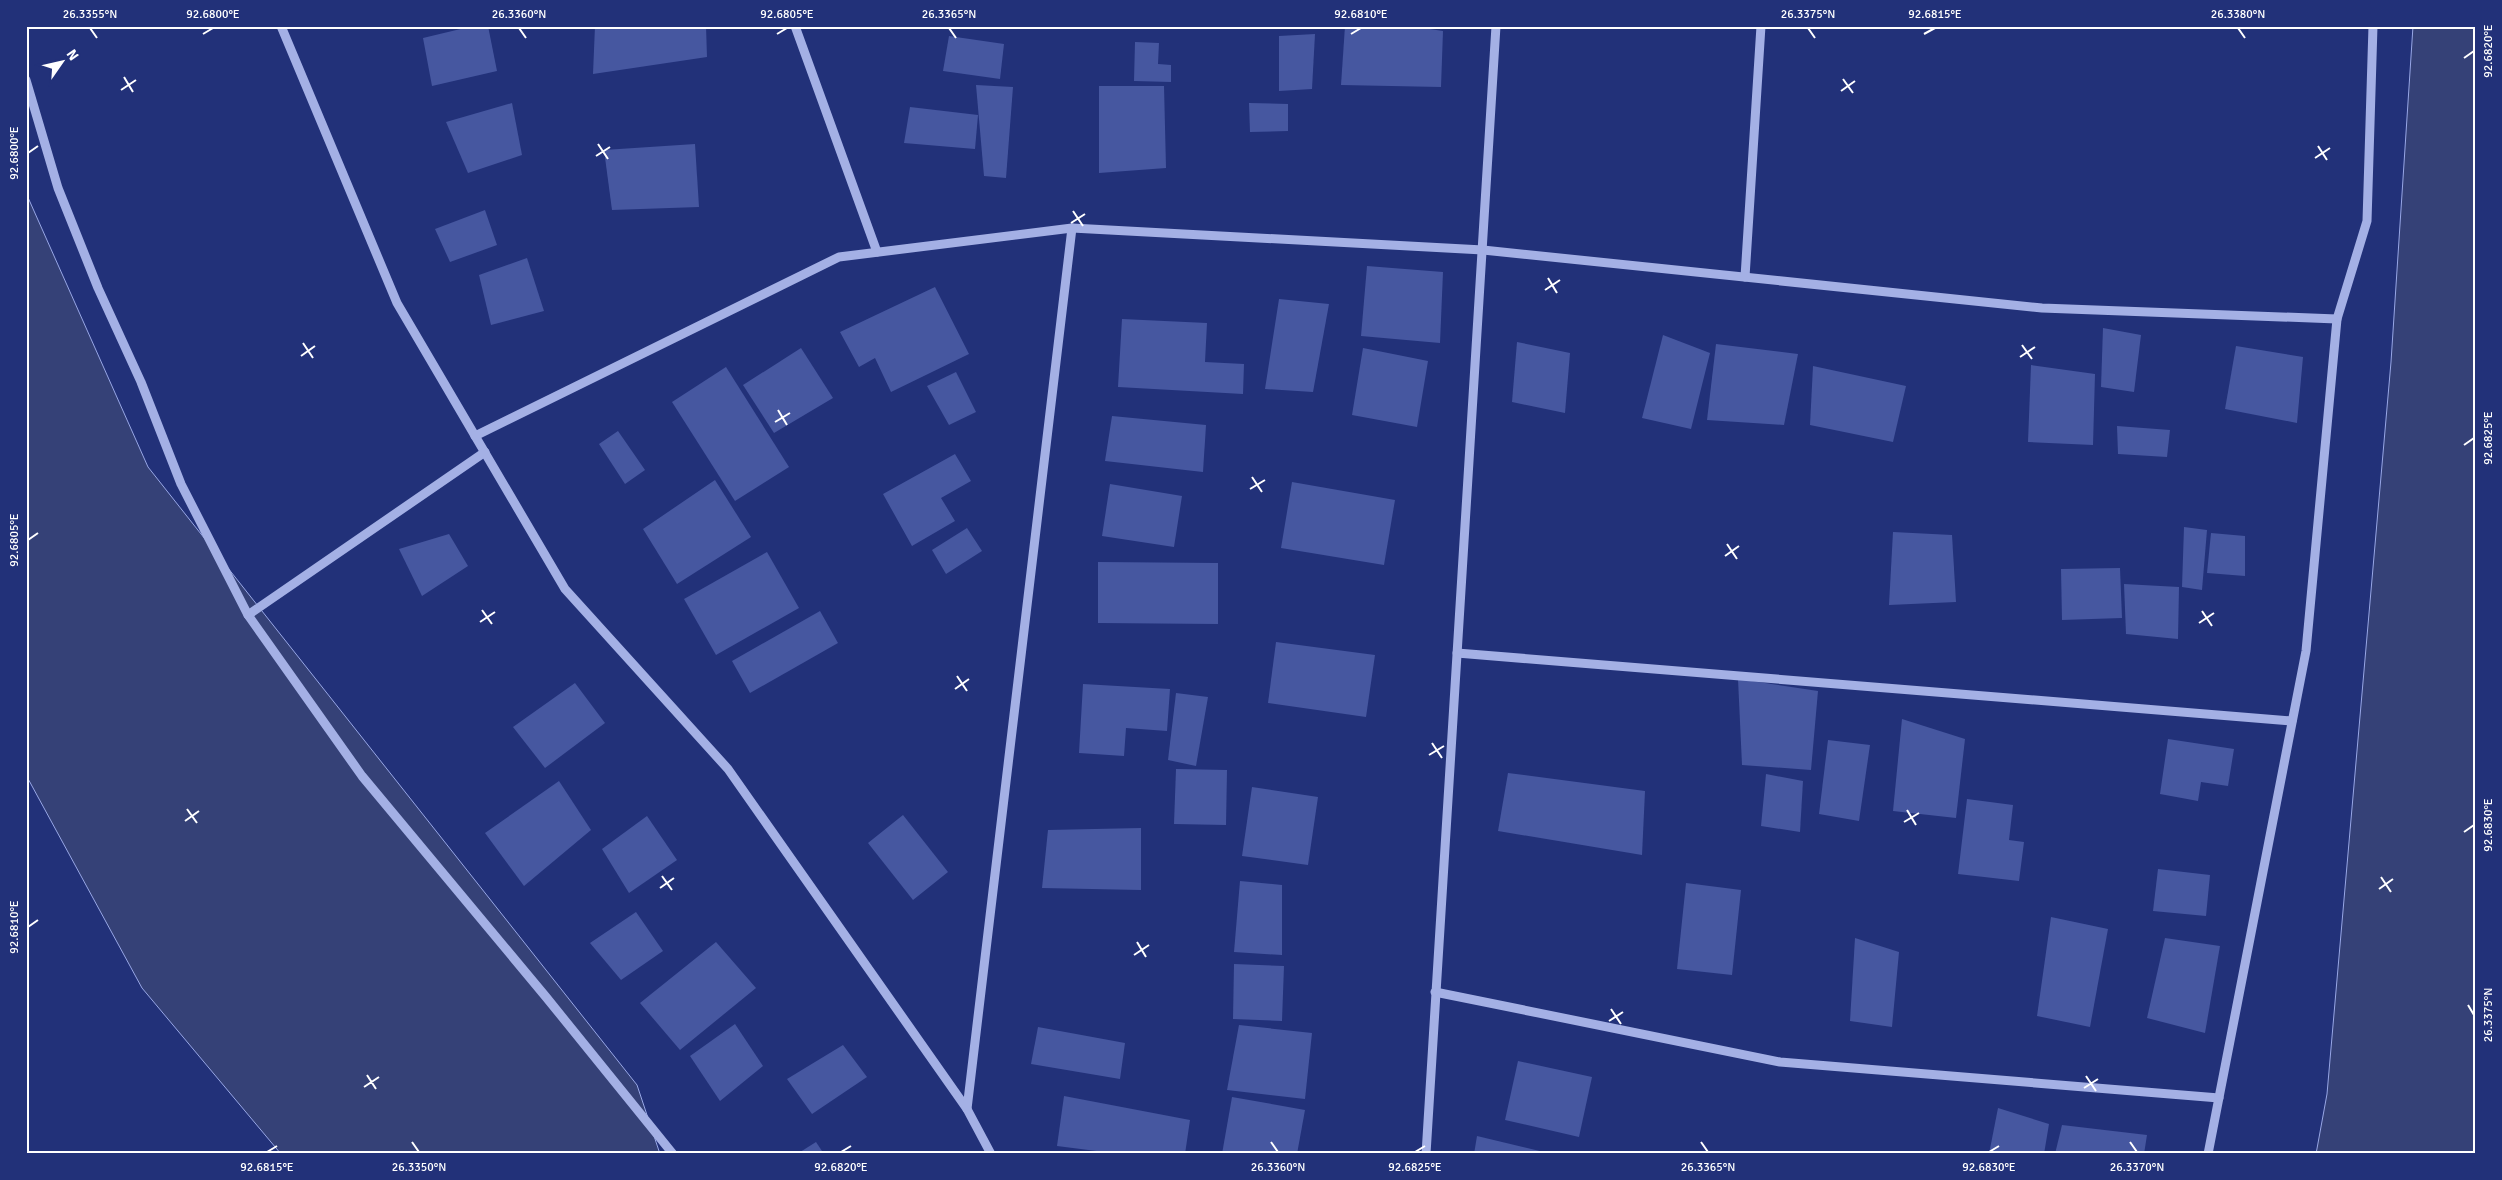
<svg xmlns="http://www.w3.org/2000/svg" width="2502" height="1180" font-family="Signika,sans-serif">
  <style>
    .water { fill: #354177; stroke: #98a7e6 }
    .building { fill: #4657a0 }
    .lines { fill: none; stroke-linecap: round; stroke-linejoin: round }
    .minor { stroke: #a4b0e5; stroke-width: 9 }
    .ticks { fill: none; stroke: #fff; stroke-width: 2 }
    .neatline { fill: none; stroke: #fff; stroke-width: 2 }
    .ticks-label { font-size: 12px; text-anchor: middle; fill: #fff }
  </style>
  <rect width="100%" height="100%" fill="#223179"/>
  <g class="water">
    <polygon points="2413,26 2476,26 2476,1154 2316,1154 2327,1094 2391,362"/>
    <polygon points="26,193 148,467 637,1085 660,1154 281,1154 142,988 26,775"/>
  </g>
  <g class="building">
    <polygon points="473,26 488,26 497,71 432,86 423,38"/>
    <polygon points="595,26 706,26 707,57 593,74"/>
    <polygon points="1345,26 1410,26 1443,31 1441,87 1341,85"/>
    <polygon points="1315,34 1312,89 1279,91 1279,36"/>
    <polygon points="949,36 1004,44 1000,79 943,71"/>
    <polygon points="1135,42 1159,43 1158,64 1171,65 1171,82 1134,81"/>
    <polygon points="976,85 1013,87 1006,178 984,176"/>
    <polygon points="1099,86 1164,86 1166,168 1099,173"/>
    <polygon points="512,103 522,155 468,173 446,122"/>
    <polygon points="1249,103 1288,104 1288,131 1250,132"/>
    <polygon points="910,107 978,115 975,149 904,143"/>
    <polygon points="695,144 699,207 612,210 604,150"/>
    <polygon points="485,210 497,245 450,262 435,229"/>
    <polygon points="527,258 544,311 491,325 479,275"/>
    <polygon points="1367,266 1443,272 1440,343 1361,336"/>
    <polygon points="935,287 969,354 891,392 875,358 859,367 840,332"/>
    <polygon points="1279,299 1329,304 1313,392 1265,389"/>
    <polygon points="1122,319 1207,323 1205,362 1244,364 1243,394 1118,387"/>
    <polygon points="2103,328 2141,335 2134,392 2101,387"/>
    <polygon points="1663,335 1710,353 1691,429 1642,418"/>
    <polygon points="1517,342 1570,353 1565,413 1512,402"/>
    <polygon points="1716,344 1798,354 1784,425 1707,420"/>
    <polygon points="2236,346 2303,357 2297,423 2225,409"/>
    <polygon points="801,348 833,398 774,433 743,385"/>
    <polygon points="1363,348 1428,361 1417,427 1352,415"/>
    <polygon points="2031,365 2095,374 2093,445 2028,442"/>
    <polygon points="1813,366 1906,386 1893,442 1810,425"/>
    <polygon points="726,367 789,467 735,501 672,402"/>
    <polygon points="956,372 976,412 949,425 927,386"/>
    <polygon points="1112,416 1206,425 1203,472 1105,461"/>
    <polygon points="2117,426 2170,430 2167,457 2118,454"/>
    <polygon points="618,431 645,470 625,484 599,444"/>
    <polygon points="955,454 971,481 941,498 955,521 912,546 883,494"/>
    <polygon points="715,480 751,537 677,584 643,529"/>
    <polygon points="1292,482 1395,500 1384,565 1281,548"/>
    <polygon points="1110,484 1182,496 1174,547 1102,536"/>
    <polygon points="2184,527 2207,530 2202,590 2182,587"/>
    <polygon points="967,528 982,551 946,574 932,550"/>
    <polygon points="1893,532 1952,535 1956,602 1889,605"/>
    <polygon points="2211,533 2245,536 2245,576 2207,573"/>
    <polygon points="449,534 468,566 422,596 399,549"/>
    <polygon points="767,552 799,608 716,655 684,599"/>
    <polygon points="1098,562 1218,563 1218,624 1098,623"/>
    <polygon points="2120,568 2122,618 2062,620 2061,569"/>
    <polygon points="2124,584 2179,587 2178,639 2126,634"/>
    <polygon points="820,611 838,643 750,693 732,661"/>
    <polygon points="1276,642 1375,655 1366,717 1268,703"/>
    <polygon points="1738,679 1818,691 1811,770 1742,765"/>
    <polygon points="575,683 605,723 545,768 513,727"/>
    <polygon points="1083,684 1170,689 1167,731 1126,728 1124,756 1079,753"/>
    <polygon points="1176,693 1208,697 1196,766 1168,760"/>
    <polygon points="1902,719 1965,739 1956,818 1893,811"/>
    <polygon points="2168,739 2234,749 2228,786 2201,782 2198,801 2160,794"/>
    <polygon points="1828,740 1870,745 1859,821 1819,814"/>
    <polygon points="1176,769 1227,770 1226,825 1174,824"/>
    <polygon points="1508,773 1645,791 1642,855 1498,831"/>
    <polygon points="1766,774 1803,781 1800,832 1761,826"/>
    <polygon points="559,781 591,830 524,886 485,833"/>
    <polygon points="1252,787 1318,797 1308,865 1242,856"/>
    <polygon points="1967,799 2013,805 2009,840 2024,842 2019,881 1958,874"/>
    <polygon points="903,815 948,872 913,900 868,843"/>
    <polygon points="647,816 677,860 629,893 602,849"/>
    <polygon points="1141,828 1141,890 1042,888 1048,830"/>
    <polygon points="2158,869 2210,875 2206,916 2153,911"/>
    <polygon points="1240,881 1282,885 1282,955 1234,952"/>
    <polygon points="1686,883 1741,890 1732,975 1677,969"/>
    <polygon points="636,912 663,951 621,980 590,943"/>
    <polygon points="2051,917 2108,929 2090,1027 2037,1016"/>
    <polygon points="1855,938 1899,952 1892,1027 1850,1021"/>
    <polygon points="2165,938 2220,946 2205,1033 2147,1018"/>
    <polygon points="716,942 756,988 680,1050 640,1003"/>
    <polygon points="1234,964 1284,966 1282,1021 1233,1019"/>
    <polygon points="735,1024 763,1066 720,1101 690,1056"/>
    <polygon points="1239,1025 1312,1033 1305,1099 1227,1090"/>
    <polygon points="1038,1027 1125,1043 1120,1079 1031,1064"/>
    <polygon points="843,1045 867,1077 812,1114 787,1079"/>
    <polygon points="1518,1061 1592,1077 1579,1137 1505,1120"/>
    <polygon points="1064,1096 1190,1120 1185,1154 1120,1154 1057,1146"/>
    <polygon points="1232,1097 1305,1110 1297,1154 1222,1154"/>
    <polygon points="1998,1108 2049,1124 2044,1154 1989,1154"/>
    <polygon points="2062,1125 2147,1135 2144,1154 2055,1154"/>
    <polygon points="1477,1136 1548,1153 1548,1154 1474,1154"/>
    <polygon points="816,1142 824,1154 797,1154"/>
  </g>
  <g class="lines">
    <g class="minor">
      <polyline points="281,26 397,303 565,589 728,769 967,1109 991,1154"/>
      <polyline points="795,26 877,252"/>
      <polyline points="26,80 58,188 98,288 141,382 181,484 248,615 362,776 546,997 673,1154"/>
      <polyline points="1745,277 1761,26"/>
      <polyline points="475,436 839,257 1072,228 1483,250 2042,308 2337,319"/>
      <polyline points="248,615 485,452"/>
      <polyline points="1457,653 2292,721"/>
      <polyline points="1435,992 1780,1062 2219,1098"/>
      <polyline points="967,1109 1072,228"/>
      <polyline points="1426,1154 1496,26"/>
      <polyline points="2208,1154 2306,651 2337,319 2367,221 2373,26"/>
    </g>
  </g>
  <path class="ticks" d="M90 28 97 38M519 28 526 38M949 28 956 38M1808 28 1815 38M2238 28 2245 38M203 34 213 28M777 34 787 28M1351 34 1361 28M1924 34 1935 28M2464 58 2474 51M124 77 133 92M1843 79 1853 93M121 90 136 80M1841 91 1855 81M598 144 608 159M2318 146 2327 160M28 153 38 146M596 156 610 147M2315 158 2330 148M1073 211 1083 226M1071 223 1085 214M1548 278 1557 293M1545 290 1560 280M303 343 313 358M2022 345 2032 359M301 356 315 346M2020 357 2035 347M778 410 787 425M775 422 790 413M2464 445 2474 438M1252 477 1262 492M1250 489 1265 480M28 540 38 533M1727 544 1737 559M1725 556 1739 546M482 610 492 624M2202 611 2212 626M480 622 495 612M2199 623 2214 613M957 676 967 691M955 689 969 679M1432 743 1442 758M1429 755 1444 746M187 809 197 823M1907 810 1916 825M185 821 199 811M1904 822 1919 813M2464 832 2474 825M662 876 672 890M2381 877 2391 892M660 888 674 878M2379 889 2393 879M28 927 38 920M1137 942 1146 957M1134 955 1149 945M2468 1005 2474 1015M1611 1009 1621 1024M1609 1021 1623 1012M367 1075 376 1089M2086 1076 2096 1091M364 1087 379 1077M2084 1088 2098 1079M412 1142 419 1152M1271 1142 1278 1152M1701 1142 1708 1152M2130 1142 2137 1152M267 1152 277 1146M841 1152 851 1146M1415 1152 1425 1146M1989 1152 1999 1146"/>
  <rect width="2502" height="1180" fill="none" stroke="#223179" stroke-width="55"/>
  <g transform="translate(62 62) rotate(56)" stroke="#223179" stroke-width="4" paint-order="stroke">
  <path d="M0-4L9 19L0 12L-9 19Z" fill="#ffffff"/>
  <text y="-8" font-size="14" font-weight="bold" text-anchor="middle" fill="#ffffff">N</text>
  </g>
  <rect x="28" y="28" width="2446" height="1124" class="neatline"/>
  <g class="ticks-label">
    <text x="90" y="18">26.3355°N</text>
    <text x="213" y="18">92.6800°E</text>
    <text x="519" y="18">26.3360°N</text>
    <text x="787" y="18">92.6805°E</text>
    <text x="949" y="18">26.3365°N</text>
    <text x="1361" y="18">92.6810°E</text>
    <text x="1808" y="18">26.3375°N</text>
    <text x="1935" y="18">92.6815°E</text>
    <text x="2238" y="18">26.3380°N</text>
    <text transform="translate(2488 51) rotate(-90)" y="4">92.6820°E</text>
    <text transform="translate(14 153) rotate(-90)" y="4">92.6800°E</text>
    <text transform="translate(2488 438) rotate(-90)" y="4">92.6825°E</text>
    <text transform="translate(14 540) rotate(-90)" y="4">92.6805°E</text>
    <text transform="translate(2488 825) rotate(-90)" y="4">92.6830°E</text>
    <text transform="translate(14 927) rotate(-90)" y="4">92.6810°E</text>
    <text transform="translate(2488 1015) rotate(-90)" y="4">26.3375°N</text>
    <text x="267" y="1171">92.6815°E</text>
    <text x="419" y="1171">26.3350°N</text>
    <text x="841" y="1171">92.6820°E</text>
    <text x="1278" y="1171">26.3360°N</text>
    <text x="1415" y="1171">92.6825°E</text>
    <text x="1708" y="1171">26.3365°N</text>
    <text x="1989" y="1171">92.6830°E</text>
    <text x="2137" y="1171">26.3370°N</text>
  </g>
</svg>
